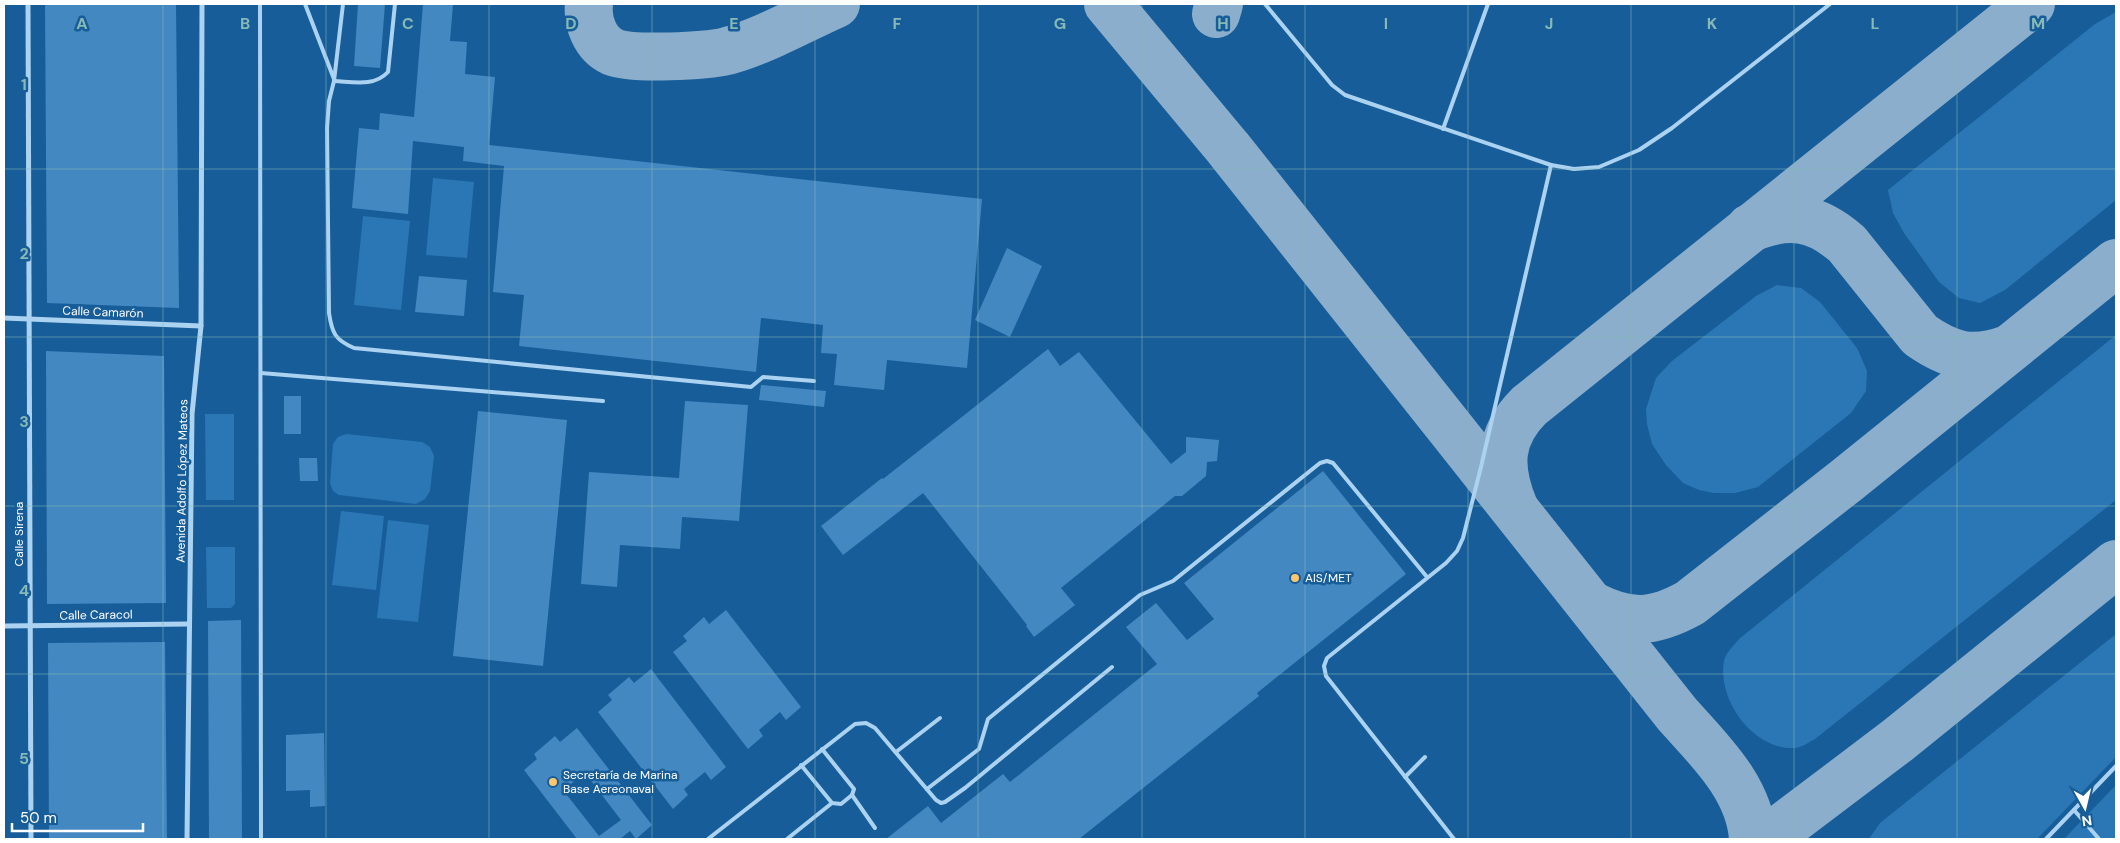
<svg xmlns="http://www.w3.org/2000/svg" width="2120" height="843" font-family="'DM Sans',sans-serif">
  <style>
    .green { fill: #2b77b6 }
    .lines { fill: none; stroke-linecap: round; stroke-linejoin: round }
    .taxiway { stroke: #8baecc; stroke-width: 48 }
    .building { fill: #4488c1; fill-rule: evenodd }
    .service { stroke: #abd2f1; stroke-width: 4 }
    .minor { stroke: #abd2f1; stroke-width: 5 }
    .grid { fill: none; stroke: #87bab6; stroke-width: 1; stroke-opacity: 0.55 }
    .poi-dot { fill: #ffc66c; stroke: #175d99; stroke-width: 2 }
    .labels { text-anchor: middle; stroke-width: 5; stroke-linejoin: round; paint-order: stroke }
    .street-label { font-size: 12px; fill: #fff; stroke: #175d99 }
    .poi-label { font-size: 12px; fill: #fff; stroke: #175d99; text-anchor: start }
    .grid-label { font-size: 16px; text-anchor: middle; font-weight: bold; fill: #87bab6; stroke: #175d99; stroke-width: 5; stroke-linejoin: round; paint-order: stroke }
  </style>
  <rect width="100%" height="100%" fill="#175d99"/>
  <g class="green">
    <polygon points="2116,12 2116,200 2005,290 1980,303 1959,298 1939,282 1904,233 1893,213 1888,190 2095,24"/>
    <polygon points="433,178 474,182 467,258 426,255"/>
    <polygon points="363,216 410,221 401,310 354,305"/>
    <polygon points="1777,285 1801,288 1820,302 1857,348 1867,371 1866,391 1851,413 1758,487 1735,493 1714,493 1699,490 1683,483 1666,465 1652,444 1647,424 1646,409 1656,378 1672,361 1756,296"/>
    <path d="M2116 335V500L1815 739C1809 742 1801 748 1794 748 1753 750 1717 700 1724 661 1725 654 1734 645 1739 639Z"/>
    <polygon points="205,414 234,414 234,500 206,500"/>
    <polygon points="346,434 422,442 430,447 434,456 430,491 425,499 416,504 339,495 333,491 330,483 333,444 338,437"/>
    <polygon points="341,511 384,516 376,590 332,585"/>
    <polygon points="388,520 429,525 418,622 377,618"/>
    <polygon points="206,547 235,547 235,604 231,608 207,608"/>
    <polygon points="2116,634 2116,757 2037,839 1869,839 1880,823"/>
    <polygon points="2116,785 2116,839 2064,839"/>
  </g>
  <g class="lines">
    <g class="taxiway">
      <path d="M589 4C587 22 595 44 613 52 633 60 706 56 727 51 764 41 800 20 836 4"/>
      <path d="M1108 4 1228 148 1677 714C1709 750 1750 788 1753 839"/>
      <polyline points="1216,14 1219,4"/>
      <path d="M1750 228C1789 213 1815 216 1847 244L1920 335C1950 356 1972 362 2008 349"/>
      <path d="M1514 507C1498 468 1498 437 1529 406L2031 4"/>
      <path d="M1591 605C1629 624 1652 624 1690 603L1847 480 2116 263"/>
      <polyline points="1767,839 1898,740 2116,564"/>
    </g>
  </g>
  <g class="building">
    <polygon points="45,4 176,4 179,308 47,303"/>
    <polygon points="358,4 385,4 380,68 354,66"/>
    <polygon points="423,4 453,4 450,41 467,42 465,74 495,77 489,145 982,199 967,368 887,360 884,390 834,385 837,354 821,353 823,325 761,318 756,372 519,346 524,295 493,292 504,166 463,161 464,147 413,141 408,214 352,208 359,128 379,130 380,113 414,117"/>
    <polygon points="1007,248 1042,266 1010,337 975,320"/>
    <polygon points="419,276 467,280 464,316 415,312"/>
    <polygon points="1048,349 1060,366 1079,352 1171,464 1186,452 1186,437 1219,440 1217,461 1207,462 1206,476 1182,496 1175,496 1061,588 1075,605 1034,637 1026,626 1027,625 923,493 843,555 821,526 882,478 883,479"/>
    <polygon points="46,351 164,356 166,603 47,604"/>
    <polygon points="761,385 826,391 824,407 759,400"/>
    <rect x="284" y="396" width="17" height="38"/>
    <polygon points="685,401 748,405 739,521 682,517 680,549 620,545 617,587 581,584 589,472 679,478"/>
    <polygon points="478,411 567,420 543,666 453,656"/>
    <polygon points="299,458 317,458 318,481 300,481"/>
    <polygon points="1323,471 1406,574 1257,693 1259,696 1079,839 886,839 928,806 941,823 1003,774 1010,782 1157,664 1126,627 1156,603 1187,640 1214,619 1184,583"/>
    <polygon points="726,610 801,707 786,720 780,712 759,730 763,736 748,749 673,652 687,641 683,636 704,617 709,624"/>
    <polygon points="241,620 242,839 209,839 208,621"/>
    <polygon points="165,642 167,839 49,839 48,643"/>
    <polygon points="651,669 726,767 711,780 705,772 684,789 688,795 673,809 598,712 612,700 608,695 629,677 634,683"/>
    <path d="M577 728 652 825 636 839 630 831 620 839H577L524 770 537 759 534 754 555 736 560 742ZM585 773 621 820 599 836 563 790Z"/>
    <polygon points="324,733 325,806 310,807 310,790 286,791 286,735"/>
  </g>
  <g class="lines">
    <g class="service">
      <polyline points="260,4 261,839"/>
      <polyline points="305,4 334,79"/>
      <path d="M343 4 334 81 329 101 327 128 329 313C332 333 335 340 354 348L751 387 763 377 814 381"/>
      <polyline points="1265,4 1332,85 1345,95 1551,165"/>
      <path d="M334 81C354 82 374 87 388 72L395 4"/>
      <polyline points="1443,129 1488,4"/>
      <polyline points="261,373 603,401"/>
      <polyline points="896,752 940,718"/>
      <polyline points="801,765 832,803 841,804 852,795 854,789 822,749"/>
      <polyline points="1405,777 1425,757"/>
      <polyline points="927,789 979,749 988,719 1140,595 1173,581 1320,463 1327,461 1333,463 1427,577"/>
      <polyline points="852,795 875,828"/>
      <polyline points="2074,810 2099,839"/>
      <polyline points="708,839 855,724 866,723 875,728 936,800 941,803 945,802 965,788 1112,667"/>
      <polyline points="787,839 832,803"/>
      <polyline points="1454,839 1326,676 1324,666 1327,658 1446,563 1457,551 1463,538 1481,467 1551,165 1574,169 1599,167 1639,150 1672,128 1830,4"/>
      <polyline points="2046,839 2116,766"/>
    </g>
    <g class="minor">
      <polyline points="28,4 31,839"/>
      <polyline points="4,318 201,326"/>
      <polyline points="4,626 188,624"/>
      <polyline points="187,839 192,414 201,326 202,4"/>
    </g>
  </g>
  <path class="grid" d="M163 4V839M326 4V839M489 4V839M652 4V839M815 4V839M978 4V839M1142 4V839M1305 4V839M1468 4V839M1631 4V839M1794 4V839M1957 4V839M4 169H2116M4 337H2116M4 506H2116M4 674H2116"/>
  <g class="poi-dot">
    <circle cx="1295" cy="578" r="5"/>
    <circle cx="553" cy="782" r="5"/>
  </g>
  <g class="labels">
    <g class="street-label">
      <text transform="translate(103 312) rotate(2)" y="4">Calle Camarón</text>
      <text transform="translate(182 481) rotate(-89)" y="4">Avenida Adolfo López Mateos</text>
      <text transform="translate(19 534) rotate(-90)" y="4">Calle Sirena</text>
      <text transform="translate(96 615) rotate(-1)" y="4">Calle Caracol</text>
    </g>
    <g class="poi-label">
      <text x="1305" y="582">AIS/MET</text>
      <text x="563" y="779">Secretaría de Marina<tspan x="563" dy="14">Base Aereonaval</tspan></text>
    </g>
  </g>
  <g class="grid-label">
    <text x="82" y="29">A</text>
    <text x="245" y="29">B</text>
    <text x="408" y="29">C</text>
    <text x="571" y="29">D</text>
    <text x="734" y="29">E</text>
    <text x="897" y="29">F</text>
    <text x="1060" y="29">G</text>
    <text x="1223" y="29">H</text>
    <text x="1386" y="29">I</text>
    <text x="1549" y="29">J</text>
    <text x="1712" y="29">K</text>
    <text x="1875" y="29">L</text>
    <text x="2038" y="29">M</text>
    <text x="24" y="90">1</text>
    <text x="24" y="259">2</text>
    <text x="24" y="427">3</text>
    <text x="24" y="596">4</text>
    <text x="24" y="764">5</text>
  </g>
  <rect width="2120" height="843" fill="none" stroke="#ffffff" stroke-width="10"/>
  <g transform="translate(2085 808) rotate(172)" stroke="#175d99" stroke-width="4" paint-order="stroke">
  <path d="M0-4L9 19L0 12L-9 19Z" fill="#ffffff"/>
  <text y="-8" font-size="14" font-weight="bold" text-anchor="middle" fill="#ffffff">N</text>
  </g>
  <path d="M12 823v8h131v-8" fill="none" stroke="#ffffff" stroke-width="2.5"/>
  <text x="20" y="823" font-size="15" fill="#ffffff" stroke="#175d99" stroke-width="4" paint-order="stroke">50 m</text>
</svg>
